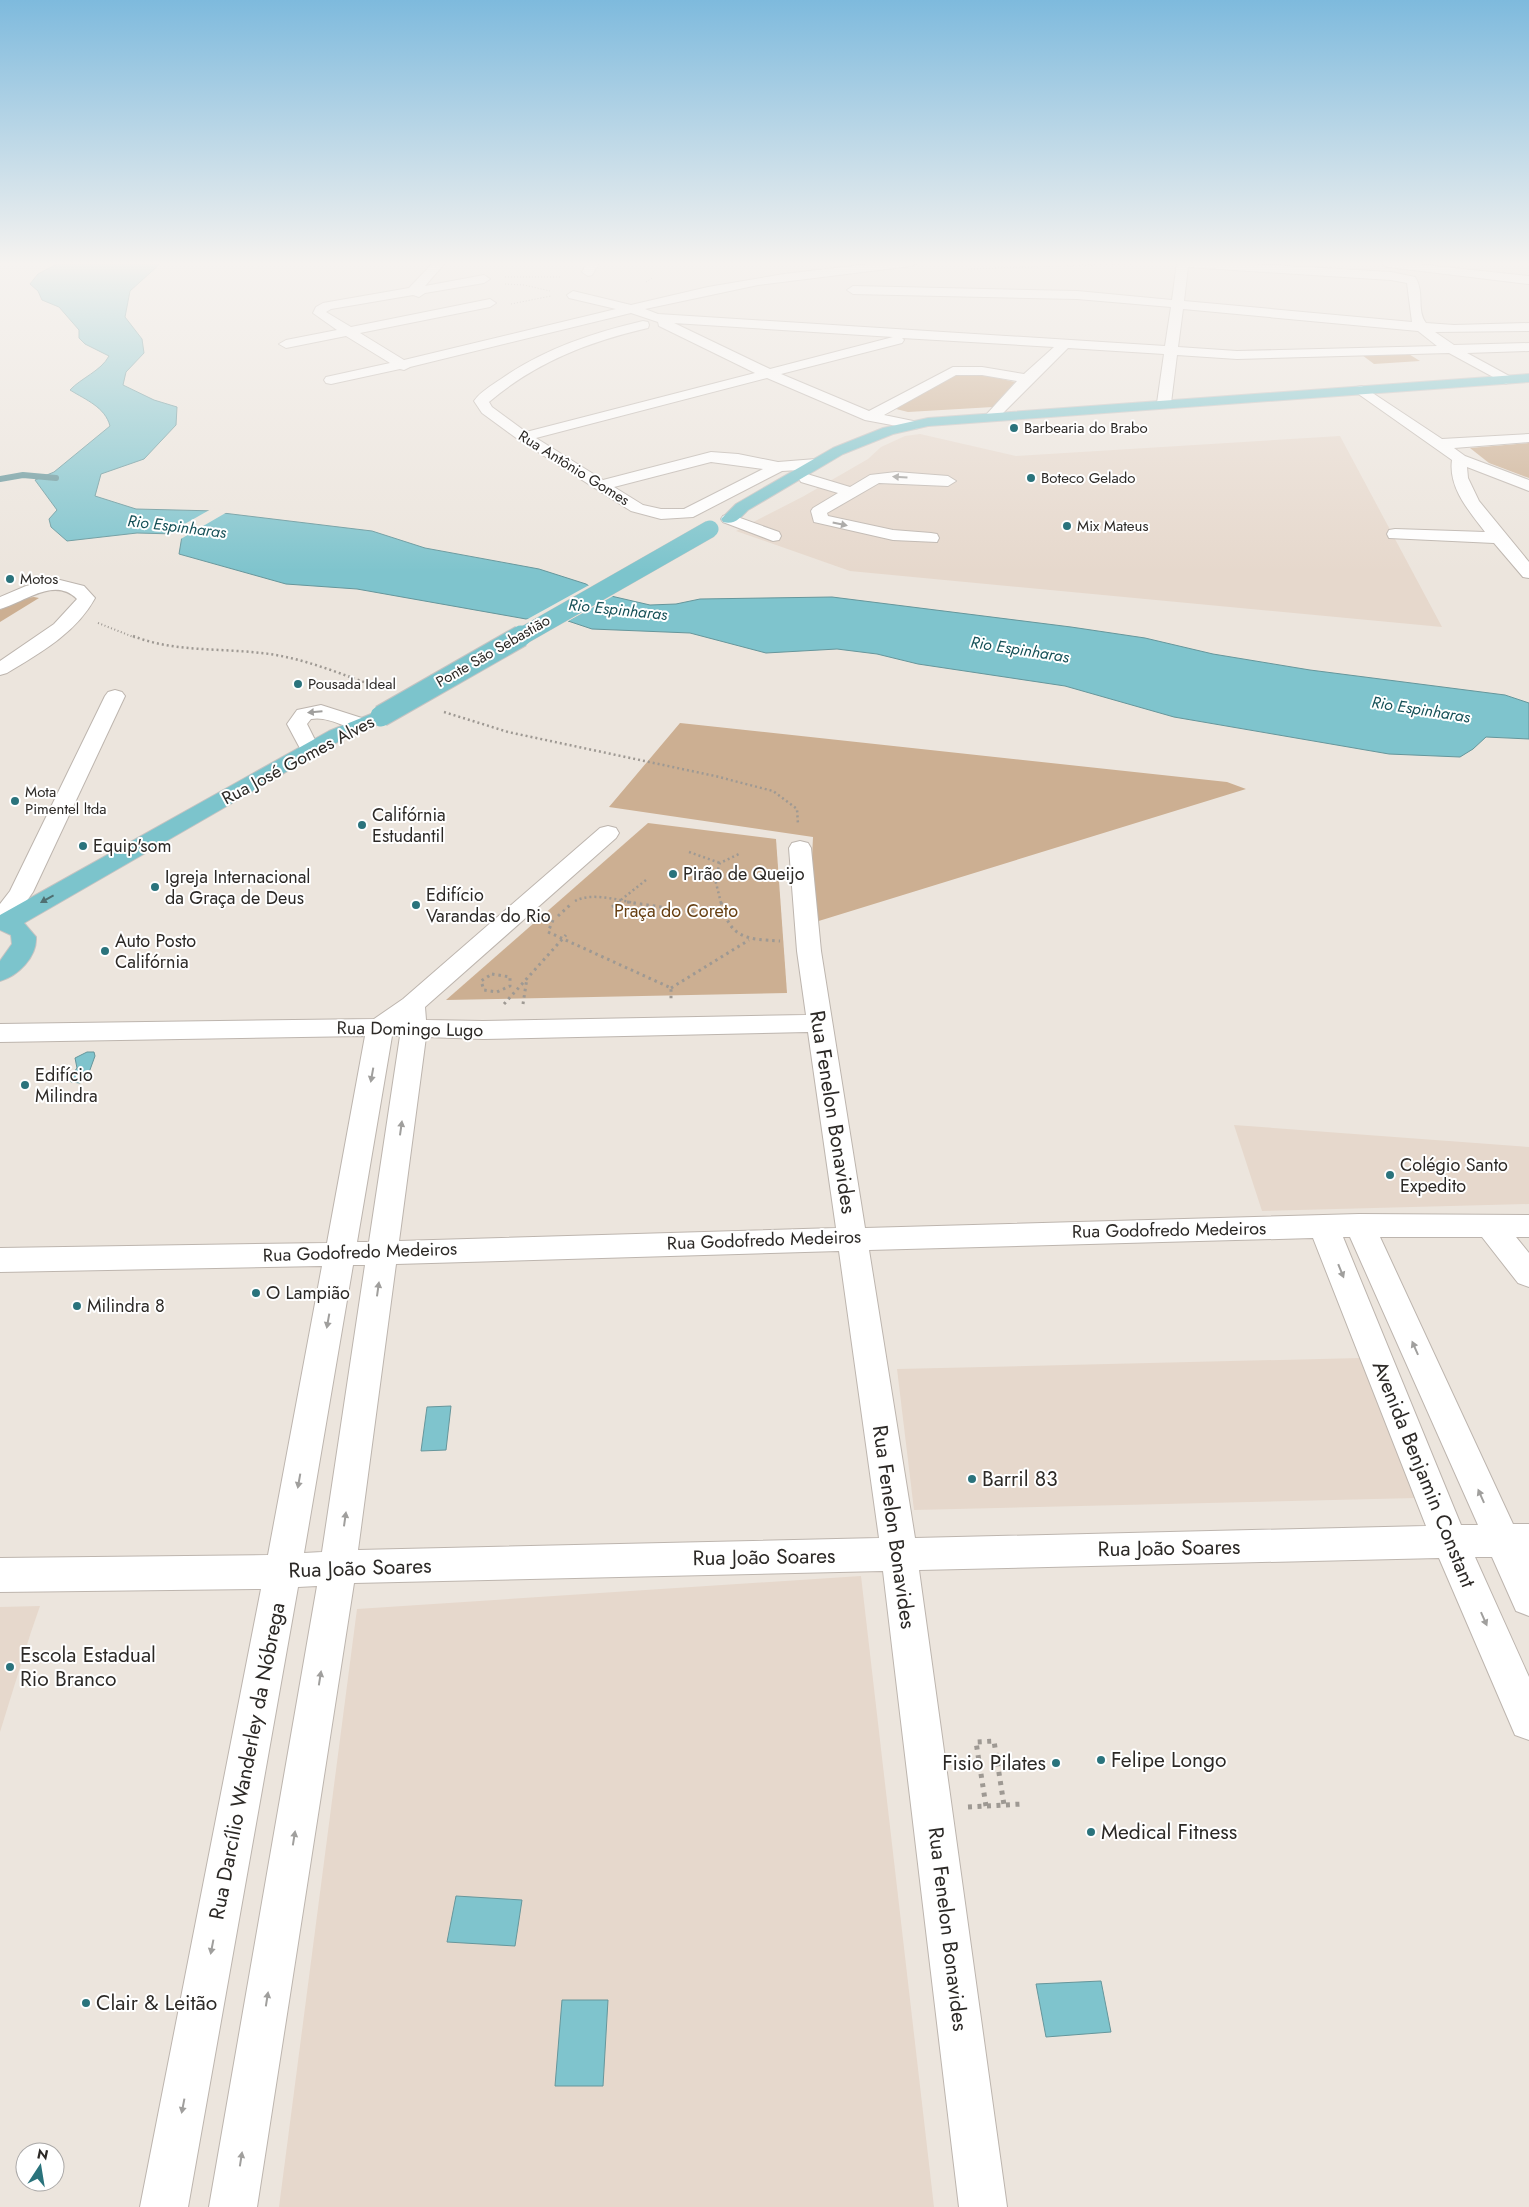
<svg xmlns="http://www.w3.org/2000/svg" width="1529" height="2207" font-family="Jost,sans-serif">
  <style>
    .built { fill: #e6d8cc }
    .green { fill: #ccaf92 }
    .water { fill: #7fc4cd; stroke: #66969b }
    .pier { fill: #ece5dd }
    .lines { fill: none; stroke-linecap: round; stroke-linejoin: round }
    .stream { stroke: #66969b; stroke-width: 6 }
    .minor-casing { stroke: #bdb5ae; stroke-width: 2 }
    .major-casing { stroke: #c4c3c2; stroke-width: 2 }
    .path-far4 { stroke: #9e9993; stroke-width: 1; stroke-dasharray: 1 2; stroke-linecap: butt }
    .path-far3 { stroke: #9e9993; stroke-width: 2; stroke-dasharray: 1 2.5; stroke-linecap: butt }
    .path-far2 { stroke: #9e9993; stroke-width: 2.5; stroke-dasharray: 2 3; stroke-linecap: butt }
    .path-far1 { stroke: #9e9993; stroke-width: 3; stroke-dasharray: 2.5 4; stroke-linecap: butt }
    .path { stroke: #9e9993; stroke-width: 5; stroke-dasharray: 4 5.5; stroke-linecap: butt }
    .minor { fill: #fff; fill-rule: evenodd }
    .major { fill: #7cc4cc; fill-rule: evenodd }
    .major-bridge-far1-casing { stroke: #c4c3c2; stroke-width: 18; stroke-linecap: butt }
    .major-bridge-casing { stroke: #c4c3c2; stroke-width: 23; stroke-linecap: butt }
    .major-bridge-far1 { stroke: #7cc4cc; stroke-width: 17 }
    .major-bridge { stroke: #7cc4cc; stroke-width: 21 }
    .oneway { fill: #a09f9d }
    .oneway2 { fill: #506f71 }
    .poi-dot { fill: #2a737c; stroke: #fff; stroke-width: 2 }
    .labels { text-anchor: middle; stroke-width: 4; stroke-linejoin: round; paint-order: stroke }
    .far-poi-label { font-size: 15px; fill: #2c2926; stroke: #fff; text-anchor: start }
    .far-street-label { font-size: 15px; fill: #2c2926; stroke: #fff }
    .far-water-label { font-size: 16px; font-style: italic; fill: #155057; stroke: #fff }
    .street-label { font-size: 18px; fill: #2c2926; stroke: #fff }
    .poi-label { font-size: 18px; fill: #2c2926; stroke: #fff; text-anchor: start }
    .park-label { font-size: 18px; fill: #674013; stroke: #fff }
    .near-street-label { font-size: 21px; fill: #2c2926; stroke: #fff }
    .near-poi-label { font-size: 21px; fill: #2c2926; stroke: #fff; text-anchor: start }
  </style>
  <rect width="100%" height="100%" fill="#ece5dd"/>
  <g class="built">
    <polygon points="920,434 1016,456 1340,436 1442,627 850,571 736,531 804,496 868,459 881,447 905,436"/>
    <polygon points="1234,1125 1529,1147 1529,1204 1262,1211"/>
    <polygon points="1360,1358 1416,1498 914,1510 897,1369"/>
    <polygon points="861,1576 934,2207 279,2207 357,1609"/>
    <polygon points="40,1606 31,1632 0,1732 0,1607"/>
  </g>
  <g class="green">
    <polygon points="1407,353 1420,361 1374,364 1362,355"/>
    <polygon points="966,371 1015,382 993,407 908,412 896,409 957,372"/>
    <polygon points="1529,443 1529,478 1489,463 1470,448"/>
    <polygon points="34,597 39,598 0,622 0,610 25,598"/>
    <polygon points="680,723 1227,782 1246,789 809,924 813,837 609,807"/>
    <polygon points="648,823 776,839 787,993 446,1000"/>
  </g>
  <g class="water">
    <path d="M59 263H161L130 291 125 317 142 339 144 353 126 372 123 385 154 400 177 407 176 425 144 459 101 474 95 496 136 509 216 511 175 534 137 533 67 541 51 527 49 519 57 510 35 480 54 472 110 426C105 407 86 400 70 390 81 378 101 371 109 356L85 344 79 338V330L59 307 42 300 38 291 30 284 38 274Z"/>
    <polygon points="223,513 372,531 425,548 539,569 586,584 597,591 548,619 526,619 357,589 286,584 179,554 182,536"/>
    <polygon points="611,596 650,605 676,604 700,599 832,597 1071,627 1145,638 1213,654 1310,670 1505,695 1529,703 1529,739 1486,737 1473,749 1460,757 1389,754 1174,717 1065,686 918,664 877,654 837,649 766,653 690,633 592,629 568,621"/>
    <polygon points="87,1052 94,1052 95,1056 87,1078 80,1083 71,1082 69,1079 77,1068 75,1058"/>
    <polygon points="451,1406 446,1450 421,1451 427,1407"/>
    <polygon points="456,1896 522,1900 515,1946 447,1942"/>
    <polygon points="1101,1981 1111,2032 1046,2037 1036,1984"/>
    <polygon points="562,2000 608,2000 603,2086 555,2086"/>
  </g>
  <g class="pier">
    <polygon points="213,508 229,511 179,540 177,535 165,535"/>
    <polygon points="591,584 615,595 565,623 524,621"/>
  </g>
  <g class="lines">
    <polyline class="stream" points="0,479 23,475 56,478"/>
    <g class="minor-casing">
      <g id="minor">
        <path d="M433 263H445L425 286 484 275 490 279 484 283 425 293 419 297 413 295 331 309 326 312 351 327 490 299 496 303 490 307 360 333 404 360 616 309 569 298 567 295 573 291 631 305 708 287 784 274 878 263H917L911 266 758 285 645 309 658 314 1165 346 1171 307 1077 299 853 294 847 290 853 286 1077 291 1172 300 1177 263H1233L1391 272 1415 277C1425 292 1416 310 1426 323L1454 325 1529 323V331L1435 332 1454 345 1529 343V351L1467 353 1511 377 1513 380 1506 384 1449 353 1237 359 1177 355 1171 403 1164 407 1157 403 1164 354 1068 348 997 419 992 420 985 416 1017 381 982 375H956L884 415 918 422 920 425 918 428 913 429 865 420 767 378 536 438 603 480 711 452 738 454 778 462 816 459 824 464 816 469 782 471 693 517 661 519 631 511 519 440 482 413 474 401C480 392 492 385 501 379 544 349 592 333 643 321L648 322 649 325 648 328C588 342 536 362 489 402L492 407 526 432 755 373 659 326 658 322 631 313 410 367 404 370 400 369 331 384 326 383 324 380 326 377 390 363 346 336 286 348 279 344 286 340 337 330 313 313 316 307 323 303 409 288ZM1188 267 1391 280 1407 283 1412 322 1184 301ZM1183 309 1418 331 1437 346 1237 351 1178 347ZM674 323 893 337 770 369ZM902 338 1054 347 1024 374 982 367H953L869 411 781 374 902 343 904 340ZM711 462 763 469 684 509H661L643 505 614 487Z"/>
        <polygon points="587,263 599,263 592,275 588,276 582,272"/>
        <polygon points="1383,263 1407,263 1529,276 1529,284 1388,267 1384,266"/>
        <path d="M1362 386 1442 439 1529 434V442L1454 448 1465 456 1529 480V491L1467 467 1468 478 1479 501 1529 562V578L1523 577 1494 543 1389 538 1387 534 1389 530 1395 529 1485 532C1470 512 1448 488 1452 460L1357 393 1355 390 1357 387Z"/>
        <polygon points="896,472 948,476 956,481 948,486 879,483 827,513 828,516 893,530 931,533 937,534 939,538 937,542 893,540 814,522 811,511 813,508 838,493 801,482 799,479 807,474 850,487 870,475"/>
        <polygon points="729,514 779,532 781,536 779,540 773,541 723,522 721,519 723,516"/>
        <path d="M56 579 84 586 95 598C76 633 40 653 7 673L0 675V661L54 624 77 599C54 576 24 603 0 609V597L26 586Z"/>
        <polygon points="115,690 122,692 125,696 33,892 9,926 0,928 0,904 10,891 105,696 108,692"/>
        <path d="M321 705 368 720 371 724 368 728C349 733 331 715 311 719L307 724 320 750 317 754 310 756 303 754 287 724 297 710Z"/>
        <path d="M608 826 616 828 619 833 616 838 425 1007 426 1020 483 1021 806 1015 797 951 789 848 792 843 800 841 808 843 811 848 821 951 865 1228 1359 1214 1529 1215V1237H1516L1529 1253V1287L1518 1283 1482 1237H1380L1513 1524H1529V1616L1516 1611 1492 1557H1475L1529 1677V1740L1515 1735 1439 1558 919 1570 1007 2207H959L883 1571 354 1583 257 2207H209L317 1586 298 1587 188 2207H140L261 1589 0 1592V1558L268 1555 322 1266 0 1272V1248L327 1243 365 1036 0 1042V1024L374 1019 403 999 600 828ZM808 1032 836 1228 399 1241 426 1037 483 1039ZM392 1036H400L369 1242H357ZM1343 1237H1350L1478 1525H1461ZM1313 1238 1426 1526 915 1538 869 1250ZM839 1251 879 1538 358 1550 396 1264ZM353 1265H365L322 1552 304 1553Z"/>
      </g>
    </g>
    <g class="major-casing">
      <g id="major">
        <path d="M1529 374V382L928 426 893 434 843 454 748 510C740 518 735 525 723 522L721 519 736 504 833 448 883 428 928 418Z"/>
        <path d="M381 710 388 712 391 716 388 720 343 739 24 923 36 937C37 957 18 976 0 981V961L12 944 11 935 0 930V915L329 731Z"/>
      </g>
    </g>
    <g class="path-far4">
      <polyline points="968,269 1153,263"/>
      <polyline points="505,277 561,277"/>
      <polyline points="646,282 652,278"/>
      <polyline points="505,284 524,285 550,291"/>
      <polyline points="511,304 551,296"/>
    </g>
    <polyline class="path-far3" points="98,623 136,638"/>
    <g class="path-far2">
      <path d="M133 636C173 652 219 648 261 653 301 657 338 673 375 686"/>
      <polyline points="444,712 508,732 715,776 773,791 797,809 798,824"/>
      <polyline points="689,852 720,863"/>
      <path d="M575 901C592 892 617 900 635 903"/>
      <polyline points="617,903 646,880"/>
      <polyline points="721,903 715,879 720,863 739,854"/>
    </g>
    <g class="path-far1">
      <polyline points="627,902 724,916"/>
      <path d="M721 902C730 939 746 939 780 941"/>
      <polyline points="612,907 619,902"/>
      <polyline points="558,916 570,905"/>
      <polyline points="553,920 548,932 671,988 671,1000"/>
      <polygon points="492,974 510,977 510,986 497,992 484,990 481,981"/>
      <polyline points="671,988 749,940"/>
      <polyline points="504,1004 566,935"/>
      <polyline points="523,1004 527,978"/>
    </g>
    <g class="path">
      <polyline points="986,1806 976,1742 994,1741 1004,1805"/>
      <polyline points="968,1807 1022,1804"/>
    </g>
    <use href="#minor" class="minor"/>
    <use href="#major" class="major"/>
    <g class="major-bridge-far1-casing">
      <polyline id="major-bridge-far1" points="519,638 710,529"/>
    </g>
    <g class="major-bridge-casing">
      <polyline id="major-bridge" points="381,716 521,636"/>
    </g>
    <use href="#major-bridge-far1" class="major-bridge-far1"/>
    <use href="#major-bridge" class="major-bridge"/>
  </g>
  <defs><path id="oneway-solid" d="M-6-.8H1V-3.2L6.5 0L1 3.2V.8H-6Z" transform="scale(1.25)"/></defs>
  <g class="oneway">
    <use href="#oneway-solid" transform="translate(900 477) rotate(-176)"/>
    <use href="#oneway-solid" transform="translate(840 524) rotate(12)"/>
    <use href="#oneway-solid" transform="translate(315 712) rotate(175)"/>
    <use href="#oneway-solid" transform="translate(372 1075) rotate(100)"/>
    <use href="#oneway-solid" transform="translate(401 1128) rotate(-82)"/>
    <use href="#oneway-solid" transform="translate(1341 1271) rotate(68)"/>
    <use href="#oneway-solid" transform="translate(378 1289) rotate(-82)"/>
    <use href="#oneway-solid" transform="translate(328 1321) rotate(100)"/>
    <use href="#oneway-solid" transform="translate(1415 1348) rotate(-114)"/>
    <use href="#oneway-solid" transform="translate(299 1481) rotate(100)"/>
    <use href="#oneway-solid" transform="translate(1481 1496) rotate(-114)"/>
    <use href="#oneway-solid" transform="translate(345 1519) rotate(-82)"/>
    <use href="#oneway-solid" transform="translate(1484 1619) rotate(66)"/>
    <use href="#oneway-solid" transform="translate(320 1678) rotate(-81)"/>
    <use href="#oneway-solid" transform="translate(294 1838) rotate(-81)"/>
    <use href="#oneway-solid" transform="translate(212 1947) rotate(101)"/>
    <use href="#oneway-solid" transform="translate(267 1999) rotate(-81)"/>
    <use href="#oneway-solid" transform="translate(183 2106) rotate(101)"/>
    <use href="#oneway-solid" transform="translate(241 2159) rotate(-81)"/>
  </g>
  <use class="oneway2" href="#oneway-solid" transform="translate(47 899) rotate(151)"/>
  <linearGradient id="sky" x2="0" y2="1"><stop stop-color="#7ebadd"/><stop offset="0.46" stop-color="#f6f3f0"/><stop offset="1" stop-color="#f6f3f0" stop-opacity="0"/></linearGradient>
  <rect width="1529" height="572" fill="url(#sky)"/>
  <g class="poi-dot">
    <circle cx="1014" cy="428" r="5"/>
    <circle cx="1031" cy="478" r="5"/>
    <circle cx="1067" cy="526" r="5"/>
    <circle cx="10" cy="579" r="5"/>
    <circle cx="298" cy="684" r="5"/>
    <circle cx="15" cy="801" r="5"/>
    <circle cx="362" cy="825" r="5"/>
    <circle cx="83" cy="846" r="5"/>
    <circle cx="673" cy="874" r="5"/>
    <circle cx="155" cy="887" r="5"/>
    <circle cx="416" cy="905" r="5"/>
    <circle cx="105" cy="951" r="5"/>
    <circle cx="25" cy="1085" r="5"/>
    <circle cx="1390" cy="1175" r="5"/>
    <circle cx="256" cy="1293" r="5"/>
    <circle cx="77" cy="1306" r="5"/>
    <circle cx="972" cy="1479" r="5"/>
    <circle cx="10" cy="1667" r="5"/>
    <circle cx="1101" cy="1760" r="5"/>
    <circle cx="1056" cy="1763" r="5"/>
    <circle cx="1091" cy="1832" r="5"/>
    <circle cx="86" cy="2003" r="5"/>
  </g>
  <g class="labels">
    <g class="far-poi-label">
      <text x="1024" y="433">Barbearia do Brabo</text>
      <text x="1041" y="483">Boteco Gelado</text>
      <text x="1077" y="531">Mix Mateus</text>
      <text x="20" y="584">Motos</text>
      <text x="308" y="689">Pousada Ideal</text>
      <text x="25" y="797">Mota<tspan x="25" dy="17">Pimentel ltda</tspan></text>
    </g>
    <g class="far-street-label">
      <text transform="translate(574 468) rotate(32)" y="5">Rua Antônio Gomes</text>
      <text transform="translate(493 651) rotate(-30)" y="5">Ponte São Sebastião</text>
    </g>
    <g class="far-water-label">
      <text transform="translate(177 526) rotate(7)" y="6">Rio Espinharas</text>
      <text transform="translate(618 609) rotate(6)" y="6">Rio Espinharas</text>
      <text transform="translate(1020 649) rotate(9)" y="6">Rio Espinharas</text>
      <text transform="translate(1421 709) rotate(9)" y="6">Rio Espinharas</text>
    </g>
    <g class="street-label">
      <text transform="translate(298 760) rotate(-28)" y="6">Rua José Gomes Alves</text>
      <text transform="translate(410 1029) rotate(1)" y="6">Rua Domingo Lugo</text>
      <text transform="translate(1169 1230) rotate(-1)" y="6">Rua Godofredo Medeiros</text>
      <text transform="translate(764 1240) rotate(-2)" y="6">Rua Godofredo Medeiros</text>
      <text transform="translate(360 1252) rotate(-2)" y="6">Rua Godofredo Medeiros</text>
    </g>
    <g class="poi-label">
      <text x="372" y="821">Califórnia<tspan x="372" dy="21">Estudantil</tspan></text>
      <text x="93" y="852">Equip'som</text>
      <text x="683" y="880">Pirão de Queijo</text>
      <text x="165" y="883">Igreja Internacional<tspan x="165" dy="21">da Graça de Deus</tspan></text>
      <text x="426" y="901">Edifício<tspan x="426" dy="21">Varandas do Rio</tspan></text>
      <text x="115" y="947">Auto Posto<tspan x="115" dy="21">Califórnia</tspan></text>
      <text x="35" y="1081">Edifício<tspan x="35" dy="21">Milindra</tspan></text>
      <text x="1400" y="1171">Colégio Santo<tspan x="1400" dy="21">Expedito</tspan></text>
      <text x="266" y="1299">O Lampião</text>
      <text x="87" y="1312">Milindra 8</text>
    </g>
    <g class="park-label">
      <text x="676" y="917">Praça do Coreto</text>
    </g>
    <g class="near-street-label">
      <text transform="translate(833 1112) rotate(81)" y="7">Rua Fenelon Bonavides</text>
      <text transform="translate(1424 1474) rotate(68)" y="7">Avenida Benjamin Constant</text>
      <text transform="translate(894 1527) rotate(82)" y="7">Rua Fenelon Bonavides</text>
      <text transform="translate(1169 1548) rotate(-1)" y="7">Rua João Soares</text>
      <text transform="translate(764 1557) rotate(-1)" y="7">Rua João Soares</text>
      <text transform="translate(360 1568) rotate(-2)" y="7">Rua João Soares</text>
      <text transform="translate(247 1761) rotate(-79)" y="7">Rua Darcílio Wanderley da Nóbrega</text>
      <text transform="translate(948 1929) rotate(83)" y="7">Rua Fenelon Bonavides</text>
    </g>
    <g class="near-poi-label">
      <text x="982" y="1486">Barril 83</text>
      <text x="20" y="1662">Escola Estadual<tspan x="20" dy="24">Rio Branco</tspan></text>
      <text x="1111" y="1767">Felipe Longo</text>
      <text x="1046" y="1770" text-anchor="end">Fisio Pilates</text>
      <text x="1101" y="1839">Medical Fitness</text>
      <text x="96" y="2010">Clair &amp; Leitão</text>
    </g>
  </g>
  <g transform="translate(40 2167) rotate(12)"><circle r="24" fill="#ffffff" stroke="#aba9a8"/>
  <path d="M0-4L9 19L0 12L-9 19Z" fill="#2a737c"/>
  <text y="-8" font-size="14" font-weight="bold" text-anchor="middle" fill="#2c2926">N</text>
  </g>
</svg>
